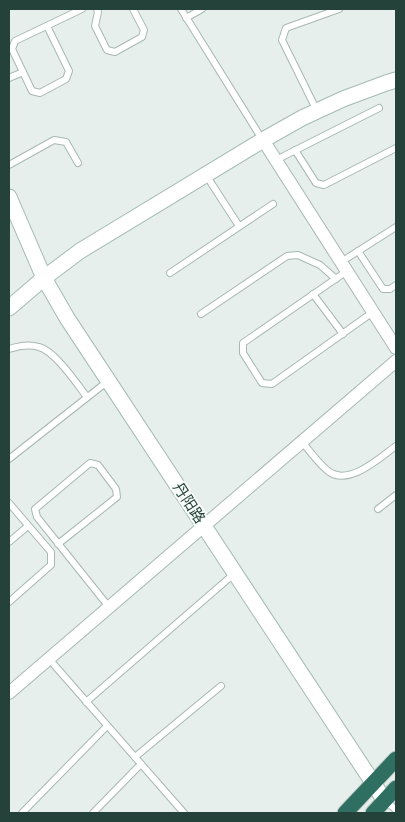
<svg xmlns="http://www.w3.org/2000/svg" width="405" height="822" font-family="'Fira Sans','Noto Sans SC',sans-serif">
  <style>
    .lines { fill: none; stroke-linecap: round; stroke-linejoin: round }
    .lane-casing { stroke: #a8b8b2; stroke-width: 8 }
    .street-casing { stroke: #a8b8b2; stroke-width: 14 }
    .secondary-casing { stroke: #a4bbb3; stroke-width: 17 }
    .highway-casing { stroke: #c2cac8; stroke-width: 17 }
    .lane { stroke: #fff; stroke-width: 6 }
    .street { stroke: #fff; stroke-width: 12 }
    .secondary { stroke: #fff; stroke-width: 15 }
    .highway { stroke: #2f6f62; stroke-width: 15 }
    .labels { text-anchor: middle; stroke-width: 4; stroke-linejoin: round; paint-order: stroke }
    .street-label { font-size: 15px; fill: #24423a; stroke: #f7fbf9 }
  </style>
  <rect width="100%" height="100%" fill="#e6efeb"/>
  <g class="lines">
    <g class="lane-casing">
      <g id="lane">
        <polyline points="97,9 98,12 95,26 107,50 115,52 142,37 144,30 133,9"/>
        <polyline points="181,9 262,139"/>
        <polyline points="186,18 202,9"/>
        <polyline points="47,26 69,71 66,79 40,93 32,91 12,49 15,41 82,9"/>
        <polyline points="9,78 23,72"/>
        <polyline points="317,111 282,40 286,28 339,9"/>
        <polyline points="295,150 316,183 324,185 396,148"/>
        <polyline points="276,160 379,108"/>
        <polyline points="9,165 54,140 66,142 78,163"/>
        <polyline points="206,175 239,226"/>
        <polyline points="358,251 383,289 390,289 396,285"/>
        <polyline points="341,262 396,227"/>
        <polyline points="347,271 243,343 243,353 262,383 272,384 373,312"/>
        <polyline points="170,273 273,204"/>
        <polyline points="313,294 343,334"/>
        <polyline points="201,314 287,256 298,255 320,265 336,279"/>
        <path d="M9 349C18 346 30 344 39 347 55 351 77 384 87 397"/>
        <path d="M302 442C310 451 318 463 328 471 349 487 379 458 396 446"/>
        <polyline points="9,459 108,381"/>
        <polyline points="9,503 51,552 51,565 9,602"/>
        <polyline points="378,509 396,495"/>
        <polyline points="9,542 28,526"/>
        <polyline points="58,544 117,497 116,489 98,465 90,463 35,509 37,517 109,607"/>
        <polyline points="49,659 184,813"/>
        <polyline points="86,702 235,573"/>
        <polyline points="135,757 221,686"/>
        <polyline points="386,801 396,810"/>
        <polyline points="22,813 107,726"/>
        <polyline points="93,813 141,764"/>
      </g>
    </g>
    <g class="street-casing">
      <g id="street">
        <polyline points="263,140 396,348"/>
        <polyline points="9,693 396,361"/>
      </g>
    </g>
    <g class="secondary-casing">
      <g id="secondary">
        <polyline points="9,197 44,278 67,318 385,801"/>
        <polyline points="9,308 44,278 80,251 263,140 302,118 343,99 386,83 396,80"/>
      </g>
    </g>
    <g class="highway-casing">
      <g id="highway">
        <polyline points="345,813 396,759"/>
        <polyline points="373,813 396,788"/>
      </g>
    </g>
    <use href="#lane" class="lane"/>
    <use href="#street" class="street"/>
    <use href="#secondary" class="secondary"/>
    <use href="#highway" class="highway"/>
  </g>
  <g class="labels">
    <g class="street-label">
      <text transform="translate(189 503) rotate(57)" y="5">丹阳路</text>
    </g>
  </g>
  <rect width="405" height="822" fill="none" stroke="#24423a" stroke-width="20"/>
</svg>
